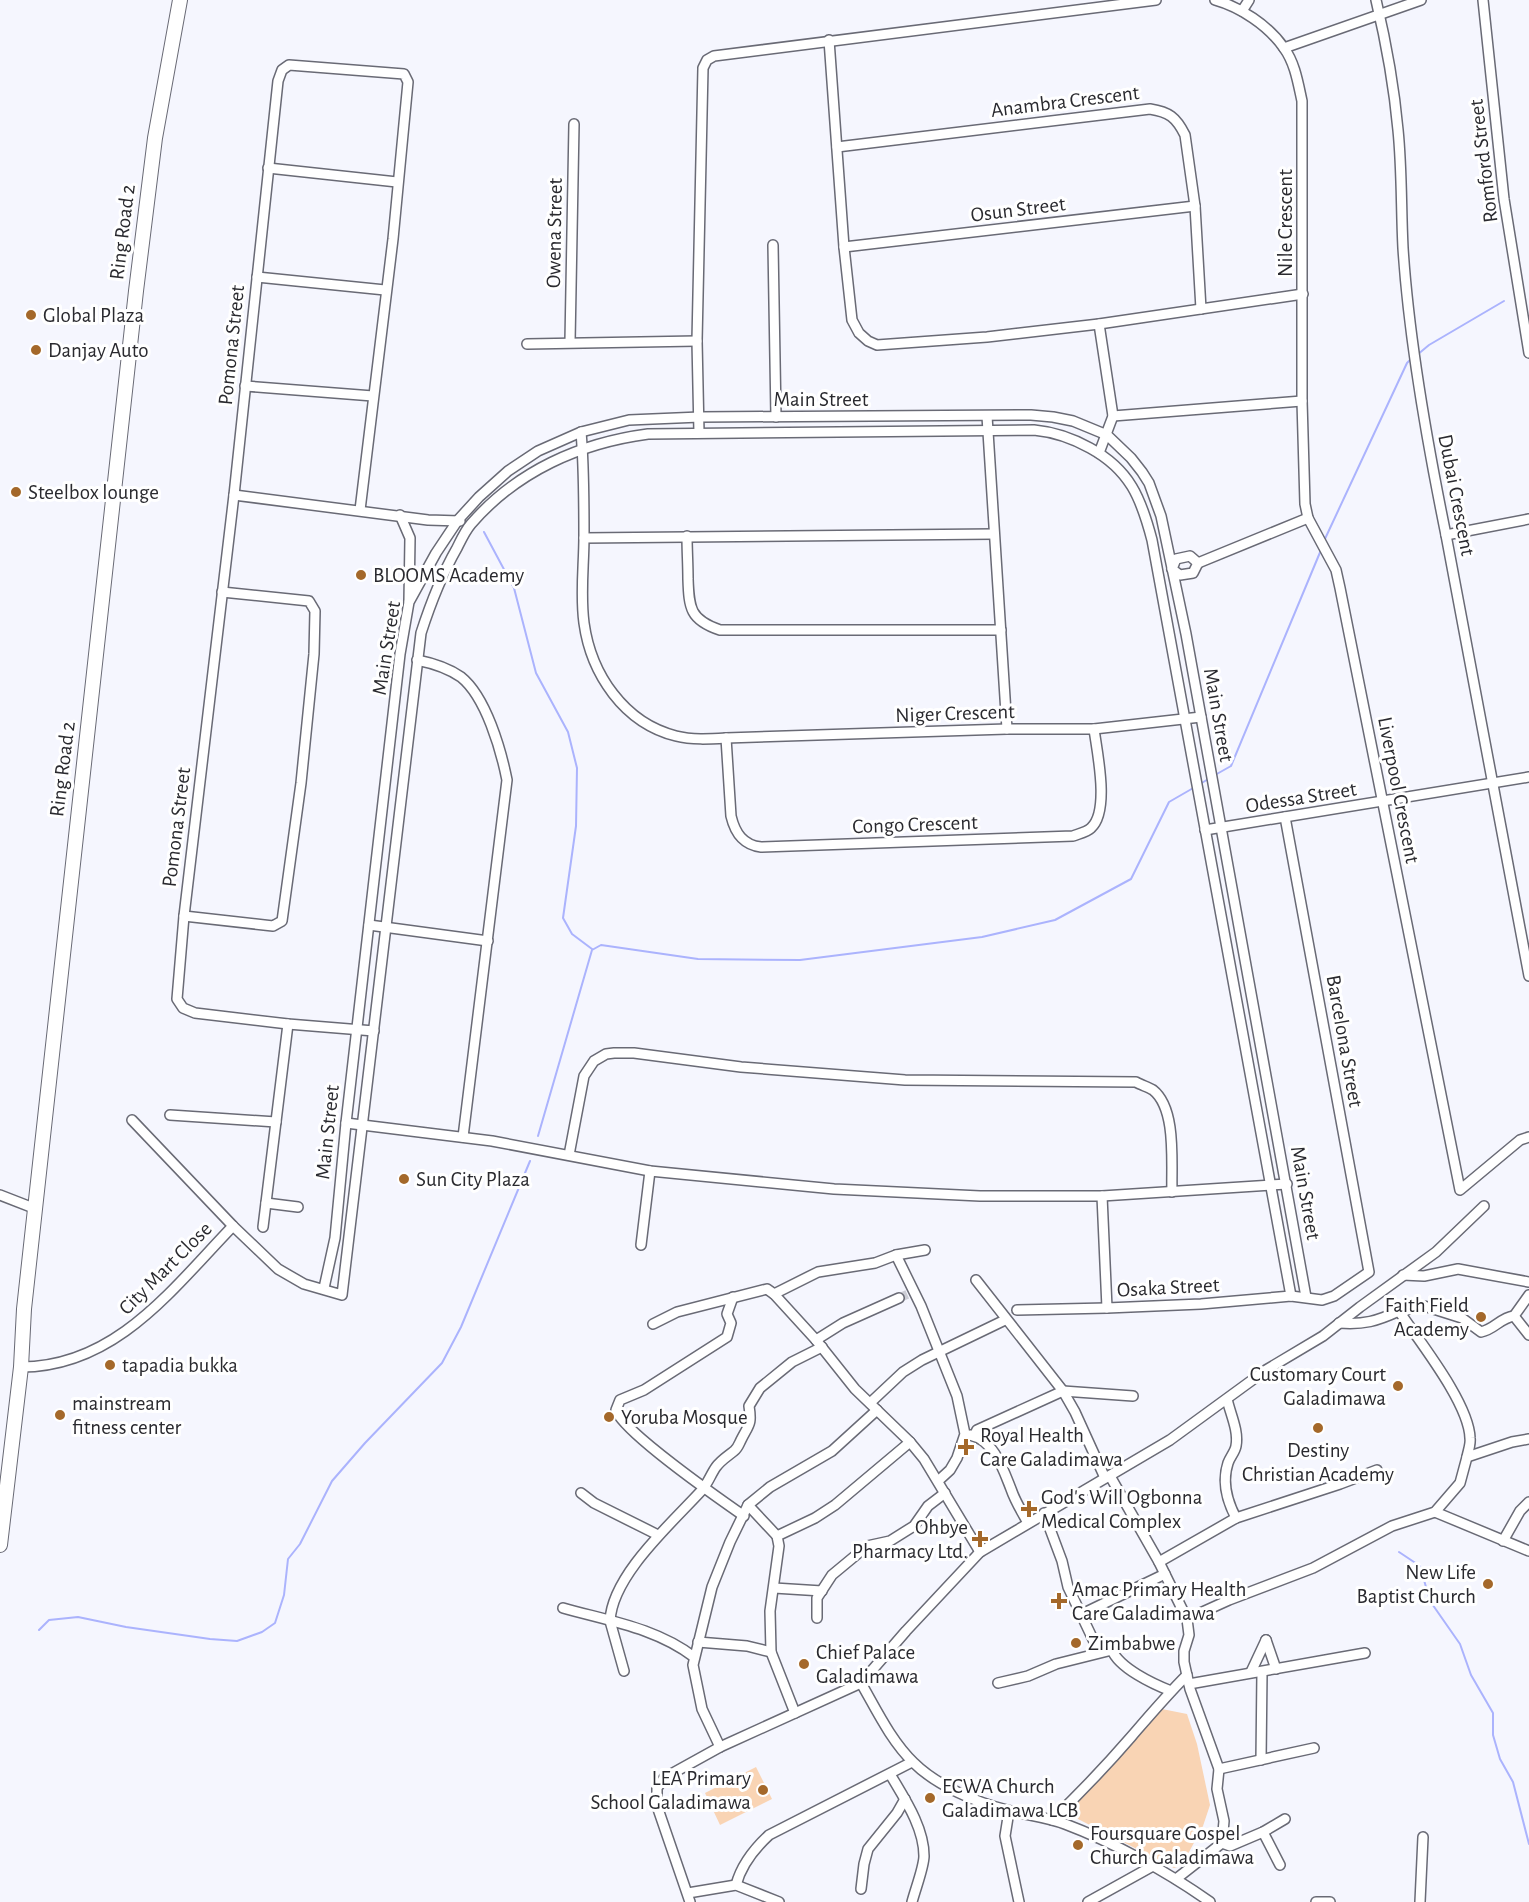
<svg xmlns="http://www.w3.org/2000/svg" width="1529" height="1902" font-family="'Alegreya Sans',sans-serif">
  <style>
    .green { fill: #f9d4b4 }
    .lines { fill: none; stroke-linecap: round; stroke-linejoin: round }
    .stream { stroke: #abb3fd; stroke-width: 2 }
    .street-tunnel { stroke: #cccdd5; stroke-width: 9; stroke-dasharray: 9 4.5; stroke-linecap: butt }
    .street-casing { stroke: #696a75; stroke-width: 12 }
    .primary-casing { stroke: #696a75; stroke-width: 16 }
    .street { stroke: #fff; stroke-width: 9 }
    .primary { stroke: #fff; stroke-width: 14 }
    .poi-dot { fill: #a4682a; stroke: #fff; stroke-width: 2 }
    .labels { text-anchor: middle; stroke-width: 6; stroke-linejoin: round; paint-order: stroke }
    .street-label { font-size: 21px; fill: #2a2a2f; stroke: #fff }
    .poi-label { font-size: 21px; fill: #2a2a2f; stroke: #fff; text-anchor: start }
  </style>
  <rect width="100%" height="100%" fill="#f5f6fe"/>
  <g class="green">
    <polygon points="1162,1709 1187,1714 1197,1744 1210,1805 1203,1826 1189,1852 1177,1867 1174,1868 1076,1818 1073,1806 1134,1742"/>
    <polygon points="756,1767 772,1799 720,1825 705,1793"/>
  </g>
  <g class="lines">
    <g class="stream">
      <polyline points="1417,355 1429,345 1504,301"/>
      <polyline points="484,532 514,588 536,673 568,732 577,768 576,826 563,918 572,934 592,949"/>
      <polyline points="1324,541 1407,363 1412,358"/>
      <polyline points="1215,775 1231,766 1321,550"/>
      <polyline points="1200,784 1210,778"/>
      <polyline points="538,1136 592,950 601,945 698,959 800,960 982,937 1055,920 1131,879 1169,802 1195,787"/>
      <polyline points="1399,1552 1420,1566 1430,1601 1460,1644 1471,1675 1493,1713 1493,1735 1500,1759 1513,1782 1529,1844"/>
      <polyline points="39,1630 49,1620 78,1617 126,1627 210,1639 237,1641 262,1632 275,1623 284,1595 288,1559 300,1544 332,1481 365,1443 442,1363 461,1327 530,1161"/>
    </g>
    <polyline class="street-tunnel" points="899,1298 908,1294"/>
    <g class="street-casing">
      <g id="street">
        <path d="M1215 0C1240 7 1268 25 1284 48 1295 63 1298 83 1302 101V401L1305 504 1308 518 1336 570 1340 588 1460 1190 1520 1140 1529 1137"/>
        <path d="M1376 0C1386 42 1394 86 1398 130 1402 169 1401 208 1403 248 1409 342 1427 442 1446 535L1529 976"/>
        <polyline points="1483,0 1504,199 1529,353"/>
        <polyline points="1242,11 1249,0"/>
        <polyline points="829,40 844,247 852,320 859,333 868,341 877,345 987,337 1099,324 1303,294"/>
        <polyline points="1284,48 1421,0"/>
        <path d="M837 147 1150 109C1169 112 1176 117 1185 135L1195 206 1201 309"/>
        <polyline points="268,168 397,182"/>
        <polyline points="773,245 776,417"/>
        <polyline points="844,247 1195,206"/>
        <polyline points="257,277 385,290"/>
        <polyline points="1099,324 1113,416 1099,453"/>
        <polyline points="570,342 574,124"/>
        <polyline points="527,344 697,341"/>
        <polyline points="245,386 373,396"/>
        <polyline points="987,416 1007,729"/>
        <polyline points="1113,416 1302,401"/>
        <path d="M581 432C584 466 584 502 584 536 584 565 580 594 584 623 591 674 624 723 676 736 692 740 709 739 726 738L1007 729H1094L1201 717"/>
        <polyline points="699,433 697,341 703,68 707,60 714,56 1156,0"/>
        <polyline points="234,495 428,520 460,521"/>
        <polyline points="360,510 393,239 408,82 404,74 289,65 282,70 278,81 234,495 184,916 177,999 183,1008 195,1013 288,1024 374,1031"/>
        <polyline points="400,515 410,538 409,601"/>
        <polyline points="1446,535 1529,519"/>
        <path d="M687 536C687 550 688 565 688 579 689 608 690 620 720 630H1001"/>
        <polyline points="584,538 994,534"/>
        <polygon points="1190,556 1198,563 1193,573 1180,575 1172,569 1176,559"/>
        <polyline points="1198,563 1308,518"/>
        <path d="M417 660C432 663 448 668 461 677 486 697 501 750 507 780L463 1137"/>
        <path d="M726 738 731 816C735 833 743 845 761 847L1073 836C1078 834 1087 832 1091 828 1110 811 1097 752 1094 729"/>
        <polyline points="1205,830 1529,777"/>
        <polyline points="184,916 273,926 282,921 301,783 314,654 315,611 309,601 222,592"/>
        <polyline points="369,925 488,941"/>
        <polyline points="170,1115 276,1122"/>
        <path d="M132 1120 233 1226 278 1269 304 1284 342 1295 421 633C431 602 441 576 457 548 461 540 465 531 471 524 517 471 580 443 648 434L1034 430C1055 432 1072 438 1090 448 1130 470 1141 498 1152 540L1291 1296"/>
        <polyline points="346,1123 492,1141 650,1171 834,1189 980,1196 1102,1196 1287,1184"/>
        <path d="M569 1155 584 1076 594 1061 606 1054 614 1053H634L741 1067 905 1080 1136 1082C1141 1085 1148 1087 1153 1090 1177 1109 1171 1164 1172 1192"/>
        <polyline points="0,1195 36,1209"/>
        <polyline points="1102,1196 1107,1308 1201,1304 1291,1296 1322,1300 1334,1296 1369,1272 1285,817"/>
        <polyline points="266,1203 298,1207"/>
        <polyline points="263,1227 288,1024"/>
        <polyline points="641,1245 650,1171"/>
        <polyline points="896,1255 921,1306 957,1396 965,1434 957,1458 950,1470 938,1481"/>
        <polyline points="1403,1275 1424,1276 1458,1269 1529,1282"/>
        <polyline points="976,1280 1063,1391 1075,1412 1105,1478"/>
        <polyline points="324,1288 335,1238 346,1123 400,654 409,602 436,553 458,520 479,497 508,471 538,451 581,432 629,420 700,417 1031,415 1053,417 1073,421 1107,435 1131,458 1142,472 1149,483 1161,516 1186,634 1306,1297"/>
        <polyline points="774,1294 818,1272 875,1263 896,1255 925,1250"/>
        <polyline points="1529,1295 1514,1316 1529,1335"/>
        <path d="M733 1297 727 1314 731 1323 727 1337 644 1390 620 1400 616 1410C622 1431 721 1500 744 1516"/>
        <polyline points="1017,1310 1107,1308"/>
        <path d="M1399 1311 1424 1306 1462 1318 1481 1332C1495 1329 1500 1318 1514 1316"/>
        <path d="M1339 1323C1364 1325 1377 1321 1399 1311 1419 1341 1469 1403 1470 1438 1471 1444 1468 1451 1467 1457"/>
        <polyline points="653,1324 677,1312 767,1289 774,1294 816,1340 855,1389 910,1442 924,1459 980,1552"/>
        <polyline points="816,1340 843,1323 899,1298"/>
        <path d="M21 1367C116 1367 173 1288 233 1226"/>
        <path d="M1227 1399C1230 1413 1239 1431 1236 1446 1235 1452 1230 1457 1228 1463 1222 1481 1227 1501 1236 1518"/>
        <polyline points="870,1403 903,1372 922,1360 1005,1320"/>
        <path d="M970 1435C994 1440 1003 1469 1011 1489 1015 1501 1022 1512 1028 1523"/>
        <polyline points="974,1436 977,1430 1063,1391 1133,1396"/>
        <polyline points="1110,1476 1159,1562 1187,1619 1189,1635 1184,1651 1184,1662 1190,1689 1219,1769 1217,1789 1224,1821 1222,1843 1176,1879"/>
        <polyline points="581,1493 594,1503 658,1535"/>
        <polyline points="748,1505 777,1536 779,1546 770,1611 771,1652 795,1713"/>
        <polyline points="1435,1512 1529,1551"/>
        <polyline points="1044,1513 1062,1561 1068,1587 1099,1652"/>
        <polyline points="777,1536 815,1518 835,1505 910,1442"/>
        <polyline points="1503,1541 1520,1511 1529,1502"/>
        <polyline points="1159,1562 1236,1518 1340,1484 1377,1470"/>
        <polyline points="774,1588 822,1591"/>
        <path d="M563 1608C609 1621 656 1628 694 1657"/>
        <polyline points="1082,1614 1165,1574"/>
        <polyline points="817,1618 817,1598 832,1575 867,1546 890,1541 914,1526 928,1506 945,1493"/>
        <polyline points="1187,1619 1229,1600 1313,1568 1392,1526 1435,1512 1460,1483 1467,1457 1512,1442 1529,1439"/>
        <polyline points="1266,1640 1276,1669"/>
        <polyline points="698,1642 747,1646 771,1652"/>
        <path d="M624 1671 610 1621C612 1575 673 1522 702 1490 708 1483 711 1474 716 1467 721 1460 728 1456 734 1451 738 1448 739 1444 741 1440 749 1424 752 1425 749 1406L760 1388 792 1362 822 1347"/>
        <polyline points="1251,1672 1266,1640"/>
        <path d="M861 1683C876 1709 891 1741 914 1763 936 1785 977 1803 1007 1810 1026 1815 1046 1817 1065 1824 1113 1842 1168 1872 1210 1902"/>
        <path d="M998 1683 1028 1676 1056 1664 1112 1650C1119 1668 1153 1684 1171 1691"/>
        <polyline points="1189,1684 1365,1653"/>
        <polyline points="720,1747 702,1709 693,1665 712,1587 730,1542 748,1505 770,1487 832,1451 877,1410"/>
        <polyline points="1261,1760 1262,1672"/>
        <polyline points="1219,1769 1314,1748"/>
        <path d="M890 1774C904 1798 924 1827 924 1856 924 1867 915 1890 912 1902"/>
        <polyline points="1009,1811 1005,1836 1019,1902"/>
        <path d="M1052 1820C1079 1794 1106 1766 1131 1737 1150 1715 1166 1696 1187 1675"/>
        <polyline points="1263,1832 1280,1865"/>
        <polyline points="1222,1843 1230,1846 1263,1832 1285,1819"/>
        <path d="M736 1885C741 1866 755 1848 769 1835L912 1762"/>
        <polyline points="861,1889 864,1864 868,1849 897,1813 905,1799"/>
        <polyline points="688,1893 736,1885 779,1902"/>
        <polyline points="690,1902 657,1806 657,1788 664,1778 720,1747 861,1683 906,1631 980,1552 1170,1440 1266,1370 1323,1336 1360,1307 1436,1252 1484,1206"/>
        <polyline points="1088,1902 1151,1867"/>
        <polyline points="1316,1902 1330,1902"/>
        <polyline points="1420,1902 1423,1837"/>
      </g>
    </g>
    <g class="primary-casing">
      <polyline id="primary" points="0,1545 21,1367 24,1309 136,291 155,138 180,0"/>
    </g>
    <use href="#street" class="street"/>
    <use href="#primary" class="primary"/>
  </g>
  <g class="poi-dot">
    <circle cx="31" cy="315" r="6"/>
    <circle cx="36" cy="350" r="6"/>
    <circle cx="16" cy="492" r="6"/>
    <circle cx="361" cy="575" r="6"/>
    <circle cx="404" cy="1179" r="6"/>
    <circle cx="1481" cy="1317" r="6"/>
    <circle cx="110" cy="1365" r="6"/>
    <circle cx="1398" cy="1386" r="6"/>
    <circle cx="60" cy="1415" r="6"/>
    <circle cx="609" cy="1417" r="6"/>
    <circle cx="1318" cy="1428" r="6"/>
    <path d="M963 1438h6v6h6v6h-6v6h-6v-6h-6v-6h6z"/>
    <path d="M1026 1500h6v6h6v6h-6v6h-6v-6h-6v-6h6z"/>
    <path d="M977 1530h6v6h6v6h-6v6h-6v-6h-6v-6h6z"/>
    <circle cx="1488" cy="1584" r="6"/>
    <path d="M1056 1592h6v6h6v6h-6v6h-6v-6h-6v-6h6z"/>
    <circle cx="1076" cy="1643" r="6"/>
    <circle cx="804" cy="1664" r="6"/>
    <circle cx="763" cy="1790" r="6"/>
    <circle cx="930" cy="1798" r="6"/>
    <circle cx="1078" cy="1845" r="6"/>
  </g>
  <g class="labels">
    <g class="street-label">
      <text transform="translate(1065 101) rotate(-7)" y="7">Anambra Crescent</text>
      <text transform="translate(1483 161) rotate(-97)" y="7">Romford Street</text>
      <text transform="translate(1018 209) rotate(-7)" y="7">Osun Street</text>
      <text transform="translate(1285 223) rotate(-90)" y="7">Nile Crescent</text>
      <text transform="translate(122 232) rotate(-83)" y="7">Ring Road 2</text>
      <text transform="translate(554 233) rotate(-89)" y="7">Owena Street</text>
      <text transform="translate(231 345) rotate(-84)" y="7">Pomona Street</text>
      <text x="821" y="406">Main Street</text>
      <text transform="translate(1457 495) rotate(79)" y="7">Dubai Crescent</text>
      <text transform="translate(386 648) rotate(-81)" y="7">Main Street</text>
      <text transform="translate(955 713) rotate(-2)" y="7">Niger Crescent</text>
      <text transform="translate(1219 715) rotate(80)" y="7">Main Street</text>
      <text transform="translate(62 769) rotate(-83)" y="7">Ring Road 2</text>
      <text transform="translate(1399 790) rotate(79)" y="7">Liverpool Crescent</text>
      <text transform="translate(1301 797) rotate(-9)" y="7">Odessa Street</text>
      <text transform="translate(915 824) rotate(-2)" y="7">Congo Crescent</text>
      <text transform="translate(176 827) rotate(-83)" y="7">Pomona Street</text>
      <text transform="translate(1345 1041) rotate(80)" y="7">Barcelona Street</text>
      <text transform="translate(327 1132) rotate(-84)" y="7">Main Street</text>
      <text transform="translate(1306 1193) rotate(80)" y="7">Main Street</text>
      <text transform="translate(165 1268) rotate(-45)" y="7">City Mart Close</text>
      <text transform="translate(1168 1287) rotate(-3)" y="7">Osaka Street</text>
    </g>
    <g class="poi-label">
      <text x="43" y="322">Global Plaza</text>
      <text x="48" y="357">Danjay Auto</text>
      <text x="28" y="499">Steelbox lounge</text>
      <text x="373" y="582">BLOOMS Academy</text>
      <text x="416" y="1186">Sun City Plaza</text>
      <text x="1469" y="1312" text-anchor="end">Faith Field<tspan x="1469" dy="24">Academy</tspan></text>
      <text x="122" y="1372">tapadia bukka</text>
      <text x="1386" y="1381" text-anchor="end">Customary Court<tspan x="1386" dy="24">Galadimawa</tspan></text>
      <text x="72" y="1410">mainstream<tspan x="72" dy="24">fitness center</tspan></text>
      <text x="621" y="1424">Yoruba Mosque</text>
      <text x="980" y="1442">Royal Health<tspan x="980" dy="24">Care Galadimawa</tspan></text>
      <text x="1318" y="1457" text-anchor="middle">Destiny<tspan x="1318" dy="24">Christian Academy</tspan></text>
      <text x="1041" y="1504">God's Will Ogbonna<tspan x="1041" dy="24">Medical Complex</tspan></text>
      <text x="968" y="1534" text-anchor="end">Ohbye<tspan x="968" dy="24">Pharmacy Ltd.</tspan></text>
      <text x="1476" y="1579" text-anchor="end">New Life<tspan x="1476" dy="24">Baptist Church</tspan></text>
      <text x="1072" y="1596">Amac Primary Health<tspan x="1072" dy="24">Care Galadimawa</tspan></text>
      <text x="1088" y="1650">Zimbabwe</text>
      <text x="816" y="1659">Chief Palace<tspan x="816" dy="24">Galadimawa</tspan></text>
      <text x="751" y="1785" text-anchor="end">LEA Primary<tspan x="751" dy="24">School Galadimawa</tspan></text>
      <text x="942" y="1793">ECWA Church<tspan x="942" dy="24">Galadimawa LCB</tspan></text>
      <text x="1090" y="1840">Foursquare Gospel<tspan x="1090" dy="24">Church Galadimawa</tspan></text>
    </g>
  </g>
</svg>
